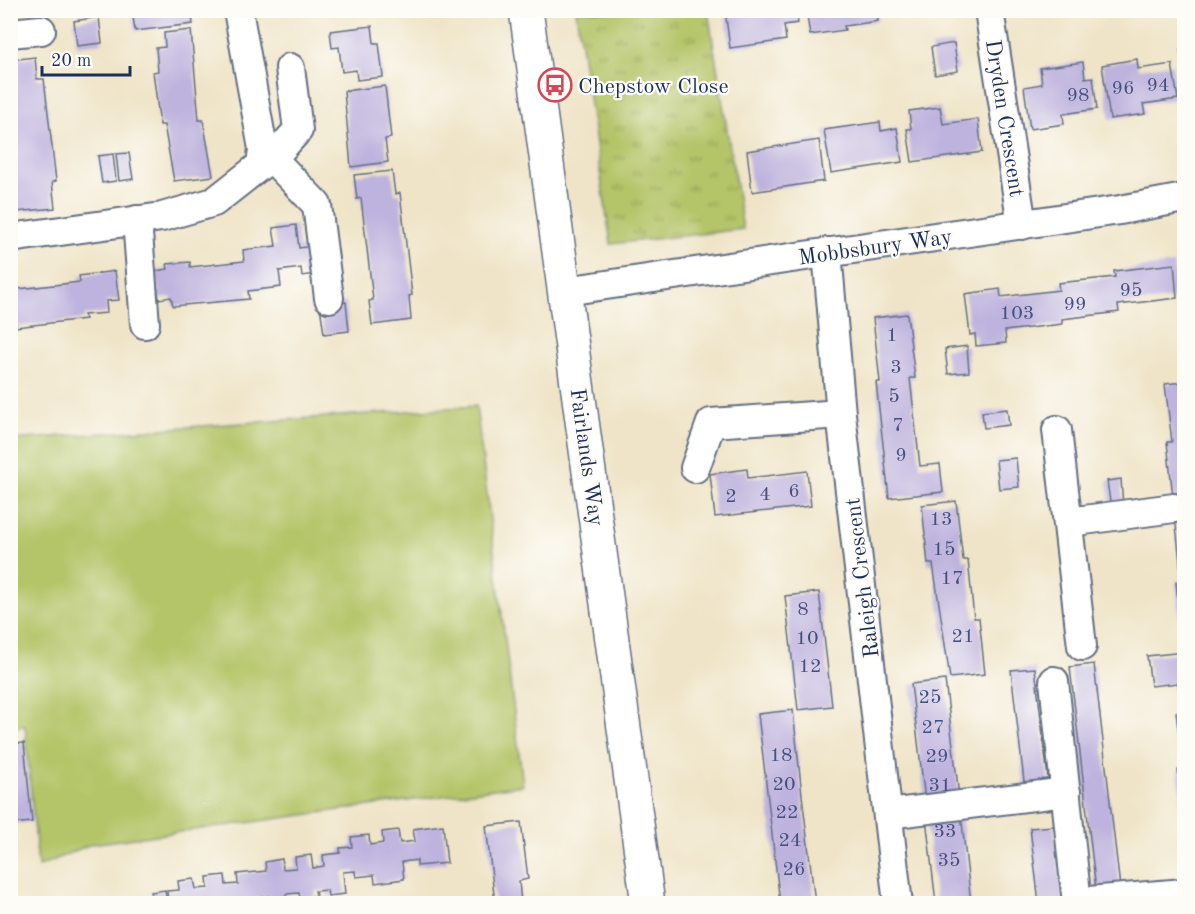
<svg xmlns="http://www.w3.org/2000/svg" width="1195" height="914" font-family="'Old Standard TT',serif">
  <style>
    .grass { fill: url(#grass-tufts); stroke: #687a62; stroke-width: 1.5 }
    .park { fill: #b4c467; stroke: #687a62; stroke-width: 1.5 }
    .building { fill: #beb3de }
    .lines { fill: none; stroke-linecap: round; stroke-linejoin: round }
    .minor-casing { stroke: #656e83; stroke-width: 32 }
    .major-casing { stroke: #656e83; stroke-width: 36 }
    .minor { stroke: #fff; stroke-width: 28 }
    .major { stroke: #fff; stroke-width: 33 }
    .labels { text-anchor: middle; stroke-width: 4.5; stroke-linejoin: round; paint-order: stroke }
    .number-label { font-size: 20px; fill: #44507e }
    .poi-label { font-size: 22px; fill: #1b2f5e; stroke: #fdfcf7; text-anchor: start }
    .street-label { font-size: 22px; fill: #1b2f5e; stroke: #fdfcf7 }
  </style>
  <defs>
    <pattern id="grass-tufts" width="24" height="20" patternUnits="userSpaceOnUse" patternTransform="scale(1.5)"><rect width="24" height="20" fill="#b4c467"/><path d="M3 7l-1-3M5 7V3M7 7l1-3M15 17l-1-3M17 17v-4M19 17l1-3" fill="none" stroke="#92a058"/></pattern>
  </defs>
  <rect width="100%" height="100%" fill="#fdfcf7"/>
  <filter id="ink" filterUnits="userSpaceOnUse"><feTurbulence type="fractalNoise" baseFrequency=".0167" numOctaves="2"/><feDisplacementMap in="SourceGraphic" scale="12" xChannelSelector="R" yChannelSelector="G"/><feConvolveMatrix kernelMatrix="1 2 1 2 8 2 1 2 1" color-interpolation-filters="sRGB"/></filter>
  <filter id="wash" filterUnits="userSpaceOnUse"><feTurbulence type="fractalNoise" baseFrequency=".008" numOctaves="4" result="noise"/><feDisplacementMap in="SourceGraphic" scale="24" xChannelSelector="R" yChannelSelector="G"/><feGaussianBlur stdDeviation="1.35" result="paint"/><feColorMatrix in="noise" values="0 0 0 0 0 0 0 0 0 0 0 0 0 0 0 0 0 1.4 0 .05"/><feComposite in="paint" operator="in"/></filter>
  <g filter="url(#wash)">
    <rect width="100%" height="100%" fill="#efe4c7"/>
    <polygon class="grass" points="576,11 708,11 743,229 611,244"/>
    <polygon class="park" points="476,406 523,785 91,844 38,867 25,726 11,727 11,440"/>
    <g id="blocks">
      <g class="building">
        <polygon points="132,10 191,10 193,24 135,31"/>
        <polygon points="725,10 796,10 798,23 784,25 786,40 730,48"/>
        <polygon points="806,10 877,10 878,21 844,26 845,30 810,35"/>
        <polygon points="99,17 102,43 77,46 74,21"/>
        <polygon points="372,26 374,43 379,43 383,77 357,80 356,70 342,72 339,47 332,48 330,31"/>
        <polygon points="191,30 199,120 203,120 213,176 174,181 164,125 160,125 153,72 158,71 156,48 165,47 164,33"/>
        <polygon points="954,43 958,71 935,75 931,47"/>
        <polygon points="1184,49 1184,73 1183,73 1180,50"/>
        <polygon points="35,57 37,79 44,79 56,181 52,182 55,208 16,212 13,187 17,186 10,135 10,60"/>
        <polygon points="1137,59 1138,69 1172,64 1178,99 1143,104 1145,114 1110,119 1102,65"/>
        <polygon points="1083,62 1085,78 1093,77 1097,109 1063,114 1064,124 1030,129 1024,87 1042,84 1040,68"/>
        <polygon points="385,86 391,138 385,139 388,162 351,167 344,91"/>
        <polygon points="940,107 943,124 978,119 982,152 912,162 907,129 911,129 909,111"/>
        <polygon points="880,122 881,131 897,128 902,162 831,173 824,130"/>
        <polygon points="819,140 824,181 752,192 747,151"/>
        <polygon points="129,153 133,179 119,181 116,154"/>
        <polygon points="113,154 116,181 102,183 98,156"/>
        <polygon points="392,171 395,194 400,193 412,295 409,296 411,320 372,325 369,301 373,300 361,198 357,199 354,175"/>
        <polygon points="296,225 299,248 312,246 315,274 302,276 301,268 279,271 281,287 248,291 249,299 173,306 171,297 159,299 155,271 168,269 167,264 190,262 190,267 244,261 243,250 276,246 273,228"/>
        <polygon points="1174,264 1177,298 1118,305 1119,312 1062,319 1062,324 1005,331 1006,343 976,346 975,334 970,335 965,294 1000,289 1001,297 1059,290 1058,283 1115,277 1114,271"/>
        <polygon points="115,271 119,300 106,301 107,313 84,315 85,319 16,327 16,324 10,325 10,290 80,282 79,276"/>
        <polygon points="346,302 349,331 324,334 320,306"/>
        <polygon points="907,314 915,378 910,378 920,466 940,464 943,492 889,498 876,382 880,382 873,318"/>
        <polygon points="967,346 969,372 948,374 945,349"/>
        <polygon points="1184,382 1184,639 1182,639 1176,582 1182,581 1167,442 1172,442 1165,384"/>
        <polygon points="1007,409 1009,425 984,428 982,412"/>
        <polygon points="1016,458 1019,487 999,489 996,460"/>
        <polygon points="747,469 748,478 807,471 811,506 715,517 710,474"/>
        <polygon points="1121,479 1123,506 1111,508 1107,481"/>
        <polygon points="956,501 963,560 968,560 974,618 979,618 985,674 950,678 933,564 928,564 922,505"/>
        <polygon points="819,592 832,706 798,710 785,596"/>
        <polygon points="1184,652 1184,817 1183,817 1178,770 1183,769 1176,712 1181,711 1178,683 1151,686 1147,656"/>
        <polygon points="1094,664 1120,887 1096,890 1070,667"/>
        <polygon points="1035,668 1049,787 1025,790 1011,670"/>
        <polygon points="945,680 959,796 925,800 911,684"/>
        <polygon points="793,710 802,795 815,903 780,903 758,714"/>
        <polygon points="24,743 32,822 10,824 10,744"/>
        <polygon points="961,814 971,903 936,903 926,818"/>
        <polygon points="521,822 528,879 519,881 521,903 495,903 486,826"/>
        <polygon points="443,825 447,863 417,866 417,860 402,862 404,879 375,883 374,875 356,877 355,871 343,872 345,894 328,896 327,890 315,891 316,896 300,898 299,893 286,894 286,900 269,902 269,896 257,898 258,903 168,903 167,891 179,890 178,881 194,879 196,889 208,888 207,877 225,875 226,885 238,884 237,874 266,871 265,862 282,859 283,869 296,868 295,857 311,855 313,868 324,866 323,855 340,853 340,848 352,847 351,837 369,835 370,845 383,843 382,832 398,830 400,843 415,841 413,829"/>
        <polygon points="1054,826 1063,903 1039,903 1030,828"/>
        <polygon points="165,890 167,903 152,903 151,892"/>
        <polygon points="125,900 125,903 110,903 109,902"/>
      </g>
    </g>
  </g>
  <g filter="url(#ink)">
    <use href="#blocks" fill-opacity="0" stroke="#656e83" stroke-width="1.5"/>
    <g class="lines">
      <g class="minor-casing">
        <g id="minor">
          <polyline points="989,10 1022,225"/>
          <polyline points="10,33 41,30"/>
          <polyline points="263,149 317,205 329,298"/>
          <polyline points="273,158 298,130 290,68"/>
          <polyline points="137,220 145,324"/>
          <polyline points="10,238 162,217 214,202 261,165 263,149 238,10"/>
          <polyline points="827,252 841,414 898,904"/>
          <polyline points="565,291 1120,210 1184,198"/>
          <polyline points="1057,430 1082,646"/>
          <polyline points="695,468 711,423 841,414"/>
          <polyline points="1069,522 1174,508"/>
          <polyline points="1054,681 1077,904"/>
          <polyline points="888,814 1066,792"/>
          <polyline points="1077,902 1184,893"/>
        </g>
      </g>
      <g class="major-casing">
        <polyline id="major" points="526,10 648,904"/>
      </g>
      <use href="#minor" class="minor"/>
      <use href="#major" class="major"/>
    </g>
  </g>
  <defs>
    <g id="bus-ring" transform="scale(1.725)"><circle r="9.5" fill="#fdfcf7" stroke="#d1495b" stroke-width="1.5"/><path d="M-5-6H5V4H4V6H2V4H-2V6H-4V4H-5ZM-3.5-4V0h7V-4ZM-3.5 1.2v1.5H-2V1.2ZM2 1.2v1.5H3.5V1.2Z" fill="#d1495b"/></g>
  </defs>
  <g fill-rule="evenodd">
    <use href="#bus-ring" x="555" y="85"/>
  </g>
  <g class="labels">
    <g class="number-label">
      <text x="1158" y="91">94</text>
      <text x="1123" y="94">96</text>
      <text x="1078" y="101">98</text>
      <text x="1131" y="296">95</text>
      <text x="1075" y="310">99</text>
      <text x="1017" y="319">103</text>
      <text x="892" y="341">1</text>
      <text x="896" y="373">3</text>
      <text x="894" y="402">5</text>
      <text x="898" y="431">7</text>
      <text x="901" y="461">9</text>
      <text x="794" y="497">6</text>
      <text x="765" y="500">4</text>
      <text x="731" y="502">2</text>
      <text x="941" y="525">13</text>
      <text x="944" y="555">15</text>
      <text x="952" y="584">17</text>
      <text x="803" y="615">8</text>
      <text x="963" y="642">21</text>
      <text x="807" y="644">10</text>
      <text x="810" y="672">12</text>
      <text x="930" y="703">25</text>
      <text x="933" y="733">27</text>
      <text x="781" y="761">18</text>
      <text x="937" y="762">29</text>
      <text x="784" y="790">20</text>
      <text x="940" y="791">31</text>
      <text x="787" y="818">22</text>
      <text x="945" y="837">33</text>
      <text x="790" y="846">24</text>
      <text x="949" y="866">35</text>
      <text x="794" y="875">26</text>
    </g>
    <g class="poi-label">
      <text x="578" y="93">Chepstow Close</text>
    </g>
    <g class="street-label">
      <text transform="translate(1006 118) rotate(81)" y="8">Dryden Crescent</text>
      <text transform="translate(875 246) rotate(-8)" y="8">Mobbsbury Way</text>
      <text transform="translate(588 457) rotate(82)" y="8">Fairlands Way</text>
      <text transform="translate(861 578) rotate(-97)" y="8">Raleigh Crescent</text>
    </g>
  </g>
  <rect width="1195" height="914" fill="none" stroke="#fdfcf7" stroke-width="36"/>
  <path d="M42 66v9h88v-9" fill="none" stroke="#1b2f5e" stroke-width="3"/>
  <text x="51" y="66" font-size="18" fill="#1b2f5e" stroke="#fdfcf7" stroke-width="4.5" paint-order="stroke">20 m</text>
</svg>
